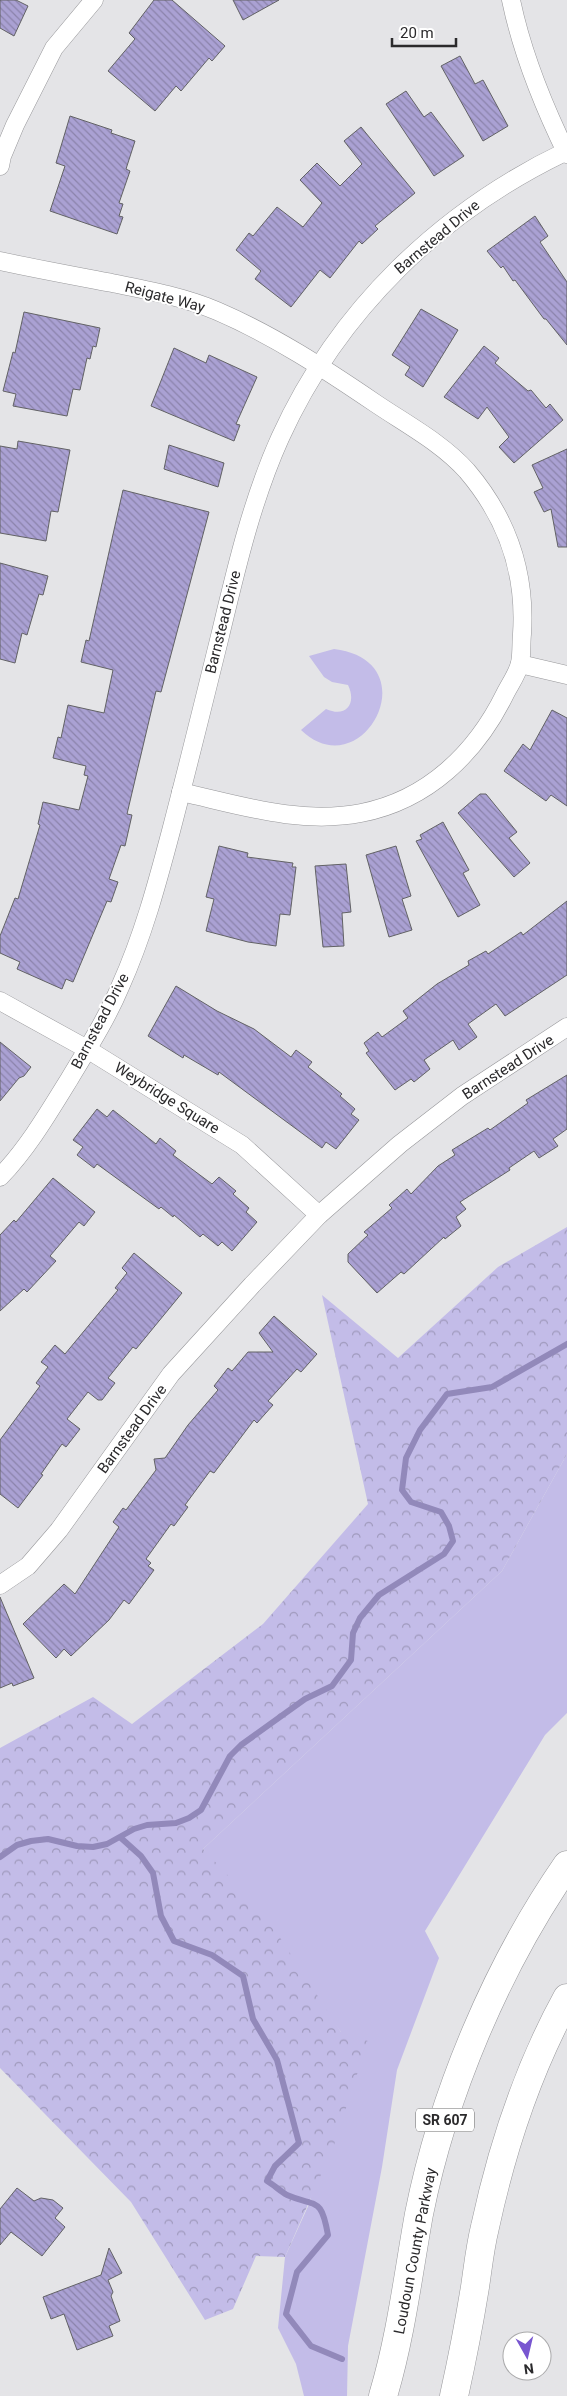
<svg xmlns="http://www.w3.org/2000/svg" width="567" height="2396" font-family="Roboto,sans-serif">
  <style>
    .green { fill: #c3bce8 }
    .forest { fill: url(#forest-crowns) }
    .lines { fill: none; stroke-linecap: round; stroke-linejoin: round }
    .stream { stroke: #9289ba; stroke-width: 6 }
    .building { fill: url(#building-back-hatch); stroke: #626265 }
    .street-casing { stroke: #97979a; stroke-width: 19 }
    .primary-casing { stroke: #97979a; stroke-width: 29 }
    .street { stroke: #fff; stroke-width: 18 }
    .primary { stroke: #fff; stroke-width: 28 }
    .labels { text-anchor: middle; stroke-width: 4; stroke-linejoin: round; paint-order: stroke }
    .shield { fill: #fff; stroke: #6b6a6b; stroke-width: 1 }
    .shield-label { font-size: 14px; font-weight: bold; fill: #2b2a2c }
    .street-label { font-size: 15px; fill: #2b2a2c; stroke: #fff }
  </style>
  <defs>
    <pattern id="forest-crowns" width="20" height="18" patternUnits="userSpaceOnUse" patternTransform="scale(1.25)"><rect width="20" height="18" fill="#c3bce8"/><path d="M2 6a3 3 0 1 1 6 0M12 15a3 3 0 1 1 6 0" fill="none" stroke="#9f99bc"/></pattern>
    <pattern id="building-back-hatch" width="6" height="6" patternUnits="userSpaceOnUse" patternTransform="scale(1.25)"><rect width="6" height="6" fill="#aaa1d3"/><path d="M-1 5l2 2M0 0l6 6M5-1l2 2" fill="none" stroke="#8b83ab"/></pattern>
  </defs>
  <rect width="100%" height="100%" fill="#e4e4e7"/>
  <g class="green">
    <path d="M334 649C431 661 362 789 301 730L326 709C346 718 357 704 348 685L332 682 324 677 309 656Z"/>
    <polygon points="567,1454 567,1713 545,1735 425,1931 439,1958 397,2070 382,2167 348,2346 347,2396 304,2396 296,2364 278,2328 285,2257 310,2202 341,2032 203,1849 502,1571"/>
  </g>
  <polygon class="forest" points="567,1227 567,1454 502,1571 203,1849 266,1916 341,2032 368,2041 334,2145 285,2257 256,2256 233,2309 205,2320 131,2202 0,2068 0,1748 93,1697 132,1724 263,1624 368,1504 322,1295 398,1358 498,1267"/>
  <g class="lines">
    <g class="stream">
      <path d="M121 1838 141 1856 153 1873 161 1916 174 1941 212 1955 243 1976 253 2019 277 2060 299 2143 275 2166 267 2181C274 2185 280 2191 287 2195 317 2208 321 2196 328 2235L297 2272 286 2314 311 2346 342 2359"/>
      <polyline points="0,1857 17,1845 31,1841 48,1839 77,1846 93,1847 107,1844 134,1829 147,1825 176,1823 189,1818 201,1810 230,1756 241,1745 305,1699 332,1686 351,1660 353,1633 360,1618 379,1595 444,1554 453,1541 449,1526 441,1512 411,1502 402,1490 406,1458 420,1430 447,1394 492,1387 567,1344"/>
    </g>
  </g>
  <g class="building">
    <polygon points="0,0 16,0 28,6 14,36 0,28"/>
    <polygon points="154,0 172,0 225,46 212,61 209,58 181,91 176,86 155,111 108,71 135,39 129,33"/>
    <polygon points="233,0 279,0 243,20"/>
    <polygon points="460,56 475,84 483,80 508,126 483,141 441,66"/>
    <polygon points="406,91 424,117 431,112 464,156 434,176 386,104"/>
    <polygon points="70,116 112,130 111,133 135,141 126,169 130,171 119,203 123,204 119,216 123,217 117,234 50,211 65,166 56,163"/>
    <polygon points="361,127 415,193 375,226 378,229 362,244 359,241 330,278 320,270 291,307 255,279 261,271 236,250 249,233 253,236 277,207 303,227 322,203 300,180 317,163 340,186 362,164 344,141"/>
    <polygon points="535,216 548,236 540,242 567,282 567,345 546,319 544,319 515,280 513,281 503,266 501,268 487,251"/>
    <polygon points="421,309 458,330 423,387 405,375 410,367 392,355"/>
    <polygon points="24,312 100,328 96,347 93,346 90,359 87,358 80,390 73,389 67,416 13,406 16,394 3,391 13,352 15,353"/>
    <polygon points="484,346 499,358 495,363 528,391 531,390 546,408 550,404 563,420 514,463 499,447 509,437 487,407 478,419 444,397"/>
    <polygon points="174,348 206,363 209,355 257,377 236,424 240,425 234,441 151,406"/>
    <polygon points="18,441 70,450 58,512 51,511 46,541 0,533 0,446 17,449"/>
    <polygon points="169,445 224,463 218,487 164,469"/>
    <polygon points="567,449 567,547 558,547 551,509 544,512 534,492 543,488 532,465"/>
    <polygon points="123,490 209,512 161,692 156,691 127,814 132,815 125,846 121,845 109,879 118,882 111,902 107,901 73,982 66,979 62,989 17,969 20,962 0,953 0,936 15,898 18,899 40,825 38,824 43,802 79,810 88,776 84,775 86,766 53,758 58,737 61,738 68,705 104,713 113,670 81,662 86,640 89,641"/>
    <polygon points="0,563 48,576 43,595 39,594 27,635 22,633 15,663 0,659"/>
    <polygon points="552,710 567,718 567,806 551,795 546,801 504,771 523,744 530,750"/>
    <polygon points="480,794 486,794 517,832 509,838 530,863 514,877 458,813"/>
    <polygon points="443,822 469,870 463,873 480,905 458,917 416,841 422,839 420,835"/>
    <polygon points="219,846 248,853 247,857 293,863 292,867 296,867 290,915 280,914 276,946 248,942 206,931 214,899 206,897"/>
    <polygon points="396,846 411,896 402,899 412,930 389,937 366,855"/>
    <polygon points="346,864 351,912 342,913 344,946 323,947 315,866"/>
    <polygon points="567,901 567,975 505,1016 496,1004 468,1024 477,1037 459,1050 453,1040 424,1060 430,1069 414,1082 411,1079 395,1090 366,1053 369,1051 364,1043 378,1032 382,1037 408,1018 403,1011 437,984 469,965 468,961 486,951 488,954 521,932 523,935"/>
    <polygon points="176,986 217,1011 254,1029 291,1057 296,1050 312,1062 308,1067 342,1094 340,1096 355,1109 351,1114 359,1120 336,1149 326,1142 322,1148 219,1072 218,1075 184,1055 183,1058 148,1036"/>
    <polygon points="0,1042 31,1067 24,1076 19,1078 0,1101"/>
    <polygon points="567,1075 567,1129 553,1139 558,1146 539,1158 534,1151 509,1168 510,1170 460,1202 466,1209 456,1217 461,1226 445,1239 444,1237 404,1274 401,1272 377,1293 348,1262 348,1254 368,1235 364,1232 392,1208 389,1205 407,1189 411,1194 438,1166 455,1155 452,1150 488,1128 490,1130 528,1103 526,1100"/>
    <polygon points="97,1109 107,1117 113,1110 156,1144 160,1138 176,1151 173,1155 212,1184 219,1177 236,1191 233,1194 249,1208 246,1212 257,1222 232,1251 222,1242 218,1246 203,1234 200,1237 174,1215 173,1217 161,1207 159,1209 97,1164 94,1168 77,1155 83,1147 73,1140"/>
    <polygon points="53,1178 95,1212 84,1226 79,1222 50,1256 56,1261 27,1292 24,1289 0,1311 0,1235 14,1220 16,1222"/>
    <polygon points="134,1253 182,1293 136,1349 133,1347 108,1378 115,1383 102,1400 98,1400 88,1392 67,1419 80,1429 66,1447 62,1444 41,1474 43,1475 18,1508 0,1494 0,1440 40,1386 36,1383 48,1367 41,1362 55,1345 65,1354 118,1290 115,1288 127,1273 122,1268"/>
    <polygon points="274,1316 317,1354 301,1372 297,1369 268,1401 273,1405 257,1423 254,1420 214,1473 210,1471 185,1505 188,1507 174,1526 171,1524 146,1559 151,1563 148,1566 154,1570 129,1604 124,1600 109,1620 71,1656 64,1649 56,1658 23,1624 64,1584 75,1594 119,1527 113,1522 123,1508 126,1510 156,1470 154,1459 165,1458 188,1425 218,1390 214,1386 228,1368 232,1371 248,1352 273,1352 259,1333"/>
    <polygon points="0,1597 34,1678 13,1686 12,1683 0,1688"/>
    <polygon points="17,2188 34,2201 41,2198 53,2200 63,2208 55,2218 65,2227 42,2256 11,2232 0,2245 0,2209"/>
    <polygon points="109,2248 122,2273 108,2280 113,2292 111,2296 120,2321 109,2326 113,2336 77,2350 64,2314 51,2319 43,2297 101,2275"/>
  </g>
  <g class="lines">
    <g class="street-casing">
      <g id="street">
        <path d="M511 0C522 53 543 105 567 154"/>
        <polyline points="0,166 2,156 15,125 54,48 94,0"/>
        <path d="M0 261C37 269 75 276 112 283 147 290 184 297 217 311 273 335 325 369 375 403 406 424 442 443 467 471 507 518 526 573 522 634 521 643 522 654 520 663 518 673 510 684 505 694 476 753 428 800 361 813 300 825 240 805 181 792"/>
        <polyline points="520,664 567,675"/>
        <polyline points="0,1001 87,1049 242,1145 319,1215"/>
        <path d="M0 1177C28 1148 49 1112 70 1078 88 1048 107 1018 120 987 143 936 157 884 171 831 188 766 204 701 220 636 236 569 252 500 280 438 338 310 441 211 567 151"/>
        <polyline points="0,1585 28,1566 59,1530 171,1374 252,1285 319,1215 400,1144 462,1096 567,1027"/>
      </g>
    </g>
    <g class="primary-casing">
      <g id="primary">
        <path d="M383 2396C401 2336 408 2275 419 2214 443 2094 497 1966 567 1865"/>
        <path d="M454 2396C462 2360 469 2324 475 2287 478 2267 480 2247 485 2227 502 2148 528 2069 567 1998"/>
      </g>
    </g>
    <use href="#street" class="street"/>
    <use href="#primary" class="primary"/>
  </g>
  <g class="labels">
    <rect class="shield" x="416" y="2108.5" width="58" height="23" rx="4"/>
    <g class="shield-label">
      <text x="445" y="2125">SR 607</text>
    </g>
    <g class="street-label">
      <text transform="translate(437 237) rotate(-40)" y="5">Barnstead Drive</text>
      <text transform="translate(165 297) rotate(15)" y="5">Reigate Way</text>
      <text transform="translate(223 622) rotate(-76)" y="5">Barnstead Drive</text>
      <text transform="translate(100 1021) rotate(-62)" y="5">Barnstead Drive</text>
      <text transform="translate(508 1067) rotate(-33)" y="5">Barnstead Drive</text>
      <text transform="translate(167 1098) rotate(32)" y="5">Weybridge Square</text>
      <text transform="translate(132 1429) rotate(-54)" y="5">Barnstead Drive</text>
      <text transform="translate(415 2251) rotate(-79)" y="5">Loudoun County Parkway</text>
    </g>
  </g>
  <g transform="translate(527 2356) rotate(172)"><circle r="24" fill="#ffffff" stroke="#aaaaab"/>
  <path d="M0-4L9 19L0 12L-9 19Z" fill="#7856d0"/>
  <text y="-8" font-size="14" font-weight="bold" text-anchor="middle" fill="#2b2a2c">N</text>
  </g>
  <path d="M392 38v8h64v-8" fill="none" stroke="#2b2a2c" stroke-width="2.5"/>
  <text x="400" y="38" font-size="15" fill="#2b2a2c" stroke="#ffffff" stroke-width="4" paint-order="stroke">20 m</text>
</svg>
